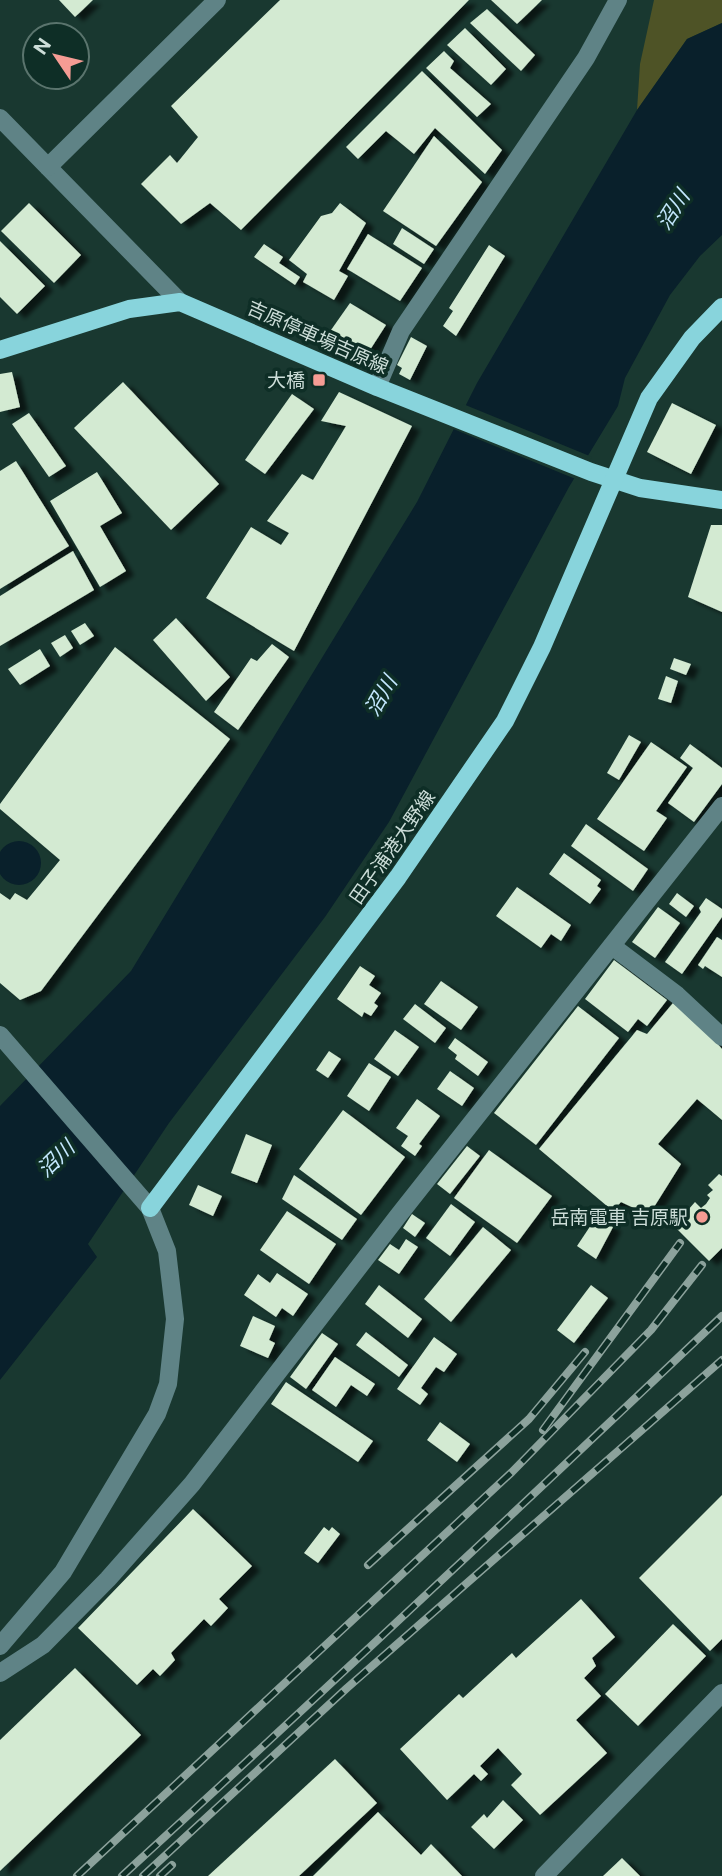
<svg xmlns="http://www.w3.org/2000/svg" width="722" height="1876" font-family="'Public Sans','Noto Sans JP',sans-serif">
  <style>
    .green { fill: #4e5326 }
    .water { fill: #09202b }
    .pier { fill: #193830 }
    .building { fill: #d3ead2; filter: url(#shadow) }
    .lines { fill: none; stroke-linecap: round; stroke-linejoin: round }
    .minor { stroke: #5f8386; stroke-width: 18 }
    .major { stroke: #88d4dc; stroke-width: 18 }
    .rail-casing { stroke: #8ca29c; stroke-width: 8 }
    .rail { stroke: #0e2e26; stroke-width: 5; stroke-dasharray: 16; stroke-linecap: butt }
    .poi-dot { fill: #f59c94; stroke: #0e2e26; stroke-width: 2.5 }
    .labels { text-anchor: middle; stroke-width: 7; stroke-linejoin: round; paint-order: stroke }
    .street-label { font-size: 19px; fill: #ccddd8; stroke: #0e2e26 }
    .poi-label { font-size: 19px; fill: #ccddd8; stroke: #0e2e26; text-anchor: end }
    .water-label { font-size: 21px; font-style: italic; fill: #c4e8fe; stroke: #0e2e26 }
  </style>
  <defs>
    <filter id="shadow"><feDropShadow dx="8" dy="4.5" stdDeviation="2" flood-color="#0009"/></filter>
  </defs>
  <rect width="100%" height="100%" fill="#193830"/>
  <polygon class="green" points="654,0 722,0 722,23 687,39 637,110 640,64"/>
  <g class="water">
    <polygon points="722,23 722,235 700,256 670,295 625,378 618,406 569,487 389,822 325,917 169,1123 88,1244 97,1257 0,1380 0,1106 131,971 417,502 477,383 637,110 687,39"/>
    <circle cx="19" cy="863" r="22"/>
  </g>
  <polygon class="pier" points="463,404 592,457 578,480 451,428"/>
  <g class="building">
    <polygon points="59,0 93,0 75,17"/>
    <polygon points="280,0 469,0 241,230 210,203 181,224 141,184 170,155 177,163 198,137 171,106"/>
    <polygon points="491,0 542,0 517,24"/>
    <polygon points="487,9 535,55 521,71 470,23"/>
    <polygon points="465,28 506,69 491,85 447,45"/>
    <polygon points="444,51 454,61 450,68 491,104 477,117 426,68"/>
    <polygon points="422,71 502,150 485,174 435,128 414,154 386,131 358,159 346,147"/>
    <polygon points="434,136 482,182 436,246 383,211"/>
    <polygon points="29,203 81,255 54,283 1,231"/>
    <polygon points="340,203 366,223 339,271 348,276 334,300 303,282 307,274 289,260 321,216 332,213"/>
    <polygon points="402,228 434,249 424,264 393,244"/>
    <polygon points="368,234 422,268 400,301 347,269"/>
    <polygon points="0,241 45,286 17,314 0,297"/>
    <polygon points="264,244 283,257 279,263 300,277 295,285 254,257"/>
    <polygon points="489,245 505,256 456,336 443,326 453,311 449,308"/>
    <polygon points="350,303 386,325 368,353 331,330"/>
    <polygon points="411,337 427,346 410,380 399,374 402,368 397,365"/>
    <polygon points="12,372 20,407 0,412 0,374"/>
    <polygon points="123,382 219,484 171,530 74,428"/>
    <polygon points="339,392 412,426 294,651 206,598 251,527 281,545 289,533 267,521 302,474 313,480 346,426 321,421"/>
    <polygon points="292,394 314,409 265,474 245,460"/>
    <polygon points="672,403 716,425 691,474 647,452"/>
    <polygon points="29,413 66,466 49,477 12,424"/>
    <polygon points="16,461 69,546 0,589 0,471"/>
    <polygon points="97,472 122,513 100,526 126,571 100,587 50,501"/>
    <polygon points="711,525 722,525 722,612 688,597"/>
    <polygon points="73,551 94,590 0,646 0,596"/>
    <polygon points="176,618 230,677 206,701 153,640"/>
    <polygon points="85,623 94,636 80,645 71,631"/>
    <polygon points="65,635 73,648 60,657 51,643"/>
    <polygon points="272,644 289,657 238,730 214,712 251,658 257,661"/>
    <polygon points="115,647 230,739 41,991 20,1000 0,983 0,893 10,900 15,893 27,900 60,860 0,809 0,804"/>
    <polygon points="40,649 50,666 20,685 8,669"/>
    <polygon points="674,658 691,664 686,675 670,669"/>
    <polygon points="666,676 678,681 671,703 658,699"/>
    <polygon points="629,735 641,742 619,780 607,773"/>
    <polygon points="651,742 687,767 656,811 667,818 644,851 597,819"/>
    <polygon points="690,744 722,768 722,784 694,822 668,803 693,768 680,758"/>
    <polygon points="586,824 648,869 633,891 571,846"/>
    <polygon points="564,853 601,880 597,886 601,889 590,904 549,874"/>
    <polygon points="517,887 571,925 561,941 551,934 541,948 496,916"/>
    <polygon points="677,893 694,906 686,917 669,904"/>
    <polygon points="706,898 722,909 722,917 682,974 665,962 701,912 699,908"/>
    <polygon points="658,907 680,923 655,958 632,942"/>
    <polygon points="717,937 722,940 722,977 705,966 703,969 698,965"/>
    <polygon points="614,960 667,1000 647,1026 638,1019 628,1032 585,999"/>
    <polygon points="360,966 375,976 369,985 381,993 374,1003 378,1006 371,1016 364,1012 362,1017 337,999"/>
    <polygon points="441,981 478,1007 461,1030 424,1004"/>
    <polygon points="673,1003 702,1026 722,1049 722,1120 697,1099 658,1144 681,1164 649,1215 621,1202 613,1211 539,1149 637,1030 647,1034"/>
    <polygon points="415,1004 446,1028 435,1043 403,1019"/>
    <polygon points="578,1006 619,1038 536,1145 494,1113"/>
    <polygon points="395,1030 419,1047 398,1076 374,1059"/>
    <polygon points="455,1038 488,1062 478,1076 455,1059 457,1055 448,1048"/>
    <polygon points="329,1051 341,1059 328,1078 316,1070"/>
    <polygon points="369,1063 391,1077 369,1111 347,1096"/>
    <polygon points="450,1071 474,1088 462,1106 437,1089"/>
    <polygon points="417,1099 440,1116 419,1144 422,1146 415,1156 401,1146 408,1136 396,1128"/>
    <polygon points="343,1110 405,1157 361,1215 299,1169"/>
    <polygon points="246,1134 272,1145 257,1183 231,1173"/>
    <polygon points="467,1146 480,1156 450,1194 437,1184"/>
    <polygon points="489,1150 552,1196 517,1243 454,1198"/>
    <polygon points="719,1174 722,1176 722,1248 709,1261 674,1226 695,1202 701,1208 706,1204 710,1198 707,1195 713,1190 708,1185"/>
    <polygon points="294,1175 357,1219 342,1240 282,1199"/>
    <polygon points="198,1185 222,1196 213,1216 189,1205"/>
    <polygon points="451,1204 475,1222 450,1256 426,1238"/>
    <polygon points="287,1211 336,1244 309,1284 260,1250"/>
    <polygon points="412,1214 425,1223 415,1237 403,1228"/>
    <polygon points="597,1216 613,1227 596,1259 577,1246"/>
    <polygon points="483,1227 511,1250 451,1322 424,1299"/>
    <polygon points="406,1239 418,1247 399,1274 378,1260 390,1244 399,1250"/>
    <polygon points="277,1273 308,1294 293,1316 282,1308 276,1317 244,1295 258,1274 270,1283"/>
    <polygon points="379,1285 422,1319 408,1338 365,1304"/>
    <polygon points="591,1285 608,1298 574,1343 557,1330"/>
    <polygon points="253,1316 275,1326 269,1340 275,1343 268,1358 240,1346"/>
    <polygon points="366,1332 408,1365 399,1377 356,1345"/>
    <polygon points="322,1333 338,1344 306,1389 290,1377"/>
    <polygon points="434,1337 457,1354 444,1372 436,1367 421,1388 428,1394 420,1405 397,1389"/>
    <polygon points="335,1357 375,1384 367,1396 351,1385 336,1407 312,1390"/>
    <polygon points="286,1382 373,1441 358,1462 271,1404"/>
    <polygon points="440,1422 470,1444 457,1462 427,1440"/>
    <polygon points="722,1495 722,1639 710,1651 639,1578"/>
    <polygon points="193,1509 252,1566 219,1599 228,1608 211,1626 204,1619 171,1653 175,1660 160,1676 153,1669 137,1685 78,1628"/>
    <polygon points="324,1527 329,1531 332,1527 340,1534 318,1563 304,1553"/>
    <polygon points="581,1599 615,1637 592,1658 596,1666 584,1678 601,1696 576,1720 607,1753 540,1815 511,1785 522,1774 498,1748 480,1766 488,1774 481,1781 474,1774 447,1800 400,1749 459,1694 463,1698 512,1653 516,1658"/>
    <polygon points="673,1624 706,1656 638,1726 605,1694"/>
    <polygon points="75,1668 141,1735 0,1871 0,1740"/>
    <polygon points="335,1759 377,1803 299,1876 208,1876"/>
    <polygon points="503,1800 523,1820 494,1849 471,1827 484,1814 487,1818"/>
    <polygon points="378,1812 421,1855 431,1844 462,1876 313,1876"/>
    <polygon points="622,1858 640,1876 603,1876"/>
  </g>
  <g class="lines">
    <g class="minor">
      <polyline points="0,118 180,302"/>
      <polyline points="48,167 217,0"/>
      <polyline points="377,387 401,331 586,58 618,0"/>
      <polyline points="612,946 677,995 722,1037"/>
      <polyline points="0,1035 150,1208 167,1251 175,1319 168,1384 157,1414 63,1572 0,1646"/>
      <polyline points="0,1673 43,1645 108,1579 192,1484 398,1216 722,806"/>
      <polyline points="544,1876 722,1693"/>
    </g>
    <g class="major">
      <polyline points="0,350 129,309 180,302 377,387 591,472 640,488 722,500"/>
      <polyline points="150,1208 398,877 505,721 542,647 649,398 692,338 722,307"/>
    </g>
    <g class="rail-casing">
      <g id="rail">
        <polyline points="543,1430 680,1243"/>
        <polyline points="368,1565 529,1419 585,1352"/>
        <polyline points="77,1876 512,1472 651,1330 702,1265"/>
        <path d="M122 1876C324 1691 523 1505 722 1316"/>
        <polyline points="143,1876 347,1688 722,1360"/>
        <polyline points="160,1876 172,1865"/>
      </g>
    </g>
    <use href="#rail" class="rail"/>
  </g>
  <g class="poi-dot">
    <rect x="312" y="373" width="14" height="14" rx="3.5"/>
    <circle cx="702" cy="1217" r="7"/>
  </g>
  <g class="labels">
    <g class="street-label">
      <text transform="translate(318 337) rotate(24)" y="7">吉原停車場吉原線</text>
      <text transform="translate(392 847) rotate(-55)" y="7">田子浦港大野線</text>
    </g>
    <g class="poi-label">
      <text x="305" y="387">大橋</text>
      <text x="688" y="1224">岳南電車 吉原駅</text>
    </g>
    <g class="water-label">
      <text transform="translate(673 210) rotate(-57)" y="7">沼川</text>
      <text transform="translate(381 696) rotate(-60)" y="7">沼川</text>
      <text transform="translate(56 1159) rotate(-44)" y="7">沼川</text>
    </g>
  </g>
  <g transform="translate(56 56) rotate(305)"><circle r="33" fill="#0e2e26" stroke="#5a746d" stroke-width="2"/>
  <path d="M0-5L12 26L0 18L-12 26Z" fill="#f59c94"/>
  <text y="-10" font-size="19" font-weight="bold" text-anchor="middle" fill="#ccddd8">N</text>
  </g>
</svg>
